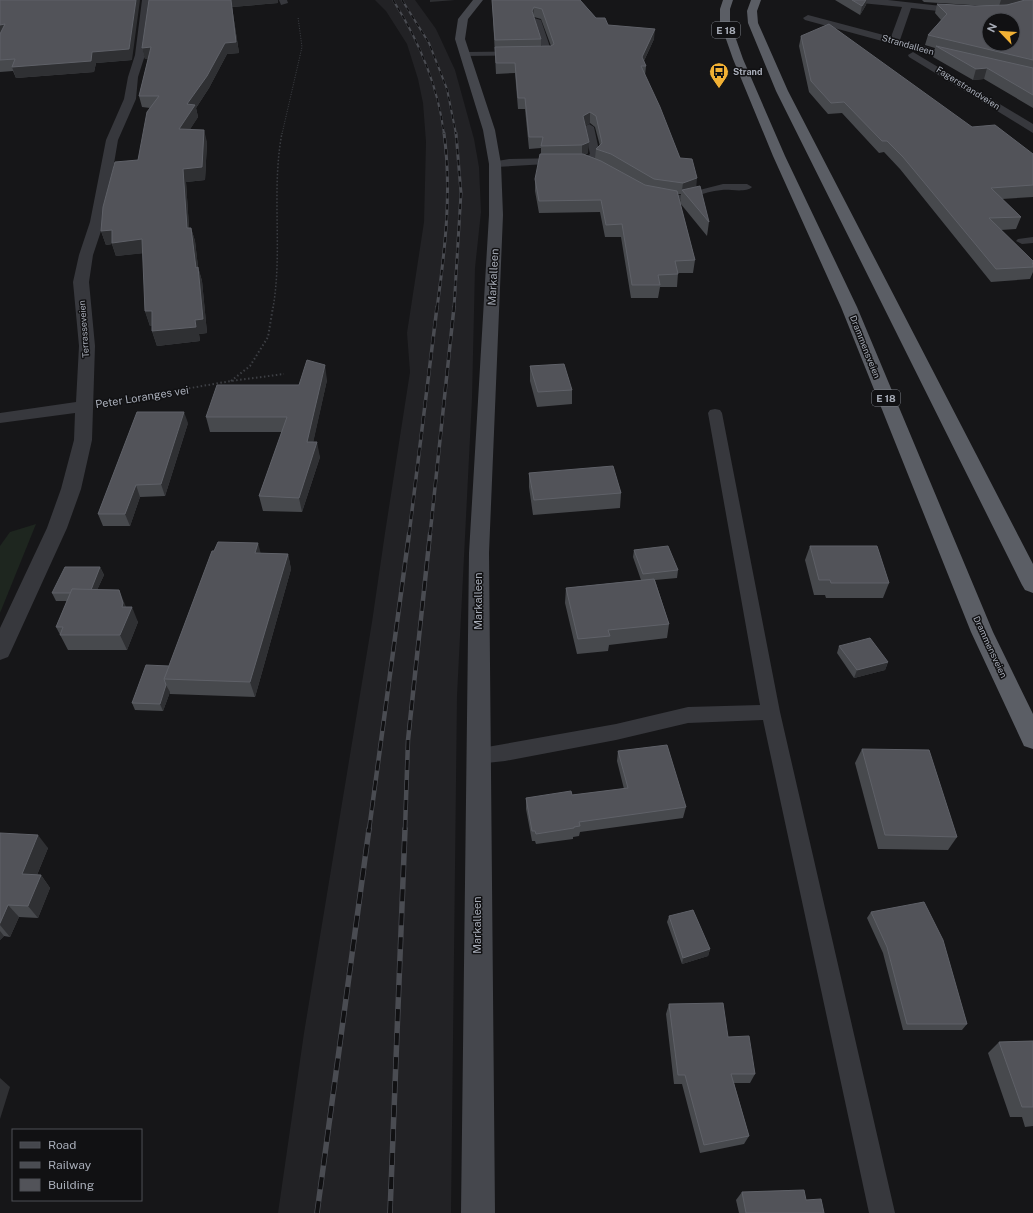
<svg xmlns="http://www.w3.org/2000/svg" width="1033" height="1213" font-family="'Public Sans',sans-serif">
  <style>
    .built { fill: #222225 }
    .green { fill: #1e261f }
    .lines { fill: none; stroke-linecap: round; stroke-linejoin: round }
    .path-far2 { stroke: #3d3f44; stroke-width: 1; stroke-dasharray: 1 1.5; stroke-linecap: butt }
    .path-far1 { stroke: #3d3f44; stroke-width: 1.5; stroke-dasharray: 1.5 2; stroke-linecap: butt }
    .path { stroke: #3d3f44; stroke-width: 2; stroke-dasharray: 1.5 2.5; stroke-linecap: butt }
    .service { fill: #37383d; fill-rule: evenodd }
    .minor { fill: #37383d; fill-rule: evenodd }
    .secondary { fill: #45474d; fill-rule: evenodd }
    .trunk { fill: #5b5e65; fill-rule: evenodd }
    .rail-far4-casing { stroke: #4a4c52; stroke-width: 2 }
    .rail-far3-casing { stroke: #4a4c52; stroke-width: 3 }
    .rail-far2-casing { stroke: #4a4c52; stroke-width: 3.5 }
    .rail-far1-casing { stroke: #4a4c52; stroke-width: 4.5 }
    .rail-casing { stroke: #4a4c52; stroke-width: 5.5 }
    .rail-far4 { stroke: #111113; stroke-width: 1.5; stroke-dasharray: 4.5; stroke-linecap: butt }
    .rail-far3 { stroke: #111113; stroke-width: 2; stroke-dasharray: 5.5; stroke-linecap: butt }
    .rail-far2 { stroke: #111113; stroke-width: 2.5; stroke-dasharray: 8; stroke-linecap: butt }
    .rail-far1 { stroke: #111113; stroke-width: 3; stroke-dasharray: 10; stroke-linecap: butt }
    .rail { stroke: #111113; stroke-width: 4; stroke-dasharray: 12; stroke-linecap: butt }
    .wall { fill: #47494d; fill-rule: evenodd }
    .shaded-wall { fill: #2f3033 }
    .building { fill: #525359; stroke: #5f6168; fill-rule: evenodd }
    .labels { text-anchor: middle; stroke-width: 3; stroke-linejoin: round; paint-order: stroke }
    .far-street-label { font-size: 9px; fill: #a8adb8; stroke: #111113 }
    .far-poi-label { font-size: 9px; font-weight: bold; fill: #a8adb8; stroke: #111113; text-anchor: start }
    .shield { fill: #111113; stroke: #7b7e86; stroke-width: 1 }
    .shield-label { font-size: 10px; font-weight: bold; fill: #a8adb8 }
    .street-label { font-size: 11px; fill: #a8adb8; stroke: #111113 }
  </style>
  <rect width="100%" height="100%" fill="#161618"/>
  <polygon class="built" points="375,0 415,0 436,29 455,70 474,139 479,167 481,212 475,268 472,398 457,696 451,1213 278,1213 304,1033 372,622 385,533 410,372 407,333 424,222 426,142 423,103 418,79 407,44 386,11"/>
  <polygon class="green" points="36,524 0,613 0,546 10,532"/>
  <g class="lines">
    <polyline class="path-far2" points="282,134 302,47 298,17"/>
    <path class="path-far1" d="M273 308C283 250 271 191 282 133"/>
    <g class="path">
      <polyline points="231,381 250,366 268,337 273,307"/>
      <polyline points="110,402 231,381 284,374"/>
    </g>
    <g class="service">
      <polygon points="279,0 287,0 288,3 281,5"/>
      <polygon points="534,18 541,20 552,53 551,55 464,56 460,54 464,52 543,51 533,20"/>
      <polygon points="589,124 594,127 600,155 584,164 579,161 590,154 584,127"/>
      <polygon points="561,158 564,159 566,161 564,163 495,167 490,164 492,162 509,159"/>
      <path d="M723 184H747L752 187C746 193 730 189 722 190 694 193 684 206 653 198L652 196 657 193 680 195Z"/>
      <polygon points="1033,237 1033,243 1022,244 1016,241 1018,239"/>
      <polygon points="715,409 720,410 722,413 780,712 895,1213 869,1213 763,720 688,723 616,740 505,761 477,764 470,762 467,756 470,750 616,724 688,707 760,705 708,413 710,410"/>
    </g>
    <g class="minor">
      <polygon points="142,0 152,0 145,55 138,77 136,99 118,140 104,222 93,255 89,282 95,346 92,440 81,489 67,528 11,651 8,657 0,660 0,628 47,528 61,489 74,440 75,413 0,423 0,413 76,402 79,346 73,282 79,255 90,222 106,140 124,99 128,77 135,55"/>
      <polygon points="856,0 888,0 968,9 968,13 965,14 911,8 900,40 967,58 968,60 967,62 959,62 805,20 803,18 808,15 891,37 902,7 861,3"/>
      <polygon points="913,52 1033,124 1033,133 909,57 908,55"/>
    </g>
    <polygon class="secondary" points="473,0 483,0 468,19 465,39 495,130 501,164 503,215 489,553 495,1213 461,1213 469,553 489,215 489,164 483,130 455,39 458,19"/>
    <g class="trunk">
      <polygon points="723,0 733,0 730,9 730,22 743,59 785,156 857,307 993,632 1033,714 1033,749 1024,746 971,632 841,307 773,156 733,59 720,22 720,9"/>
      <polygon points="751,0 761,0 757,11 758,23 788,91 1033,564 1033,593 1025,590 1022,585 776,91 748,23 747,11"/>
    </g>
    <g class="rail-far4-casing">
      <g id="rail-far4">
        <path d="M393 0C419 41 438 86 444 134"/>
        <polyline points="402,0 429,43 447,89 456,134"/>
      </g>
    </g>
    <g class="rail-far3-casing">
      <g id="rail-far3">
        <path d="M437 308C445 250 452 192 444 133"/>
        <polyline points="454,308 461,193 456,133"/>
      </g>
    </g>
    <g class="rail-far2-casing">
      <g id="rail-far2">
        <polyline points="409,535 437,307"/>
        <polyline points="430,535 454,307"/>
      </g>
    </g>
    <g class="rail-far1-casing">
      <g id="rail-far1">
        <polyline points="369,830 409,534"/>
        <polyline points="405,830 408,740 430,534"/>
      </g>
    </g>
    <g class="rail-casing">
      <g id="rail">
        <polyline points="317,1213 369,829"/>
        <polyline points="390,1213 405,829"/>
      </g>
    </g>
    <use href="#rail-far4" class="rail-far4"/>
    <use href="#rail-far3" class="rail-far3"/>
    <use href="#rail-far2" class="rail-far2"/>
    <use href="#rail-far1" class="rail-far1"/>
    <use href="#rail" class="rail"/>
  </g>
  <g class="wall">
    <polygon points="0,0 132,60 96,63 94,72 16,78 13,71 0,72"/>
    <polygon points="149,0 278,0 278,3 232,7 239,53 227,54 209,88 196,108 198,117 190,129 207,142 205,180 186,182 189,228 191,228 195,241 198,267 202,281 207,333 199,334 200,341 157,346 152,331 152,325 150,326 145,311 143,253 116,256 112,244 106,245 101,231 138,160 150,108 142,107 139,96 148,59 145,59 142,48"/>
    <path d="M492 0H580L596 18 608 25 654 39 644 61 646 66 645 76 680 158 696 187 709 222 707 236 680 203 695 260 693 273H678L677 287H660L658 298H631L621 237H605L600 212 539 213 535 191V179L541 154V148L529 149 525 109H518L515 73 496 74ZM534 17 541 19 551 46H541V39ZM590 123 595 127 600 146 596 149 595 158 585 155 588 153 585 126ZM678 194H681L680 203Z"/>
    <polygon points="835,0 867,0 866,5 860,15"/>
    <polygon points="922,0 1033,0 1033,108 984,79 973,80 933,57 935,48 925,45 928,35 941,20 935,13 937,4 975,6 986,6 924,2"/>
    <polygon points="801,36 972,127 1033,154 1033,197 1002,199 1021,217 1016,229 1001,230 1033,261 1033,272 1030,279 991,282 900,169 884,152 879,153 842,113 828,114 809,92 799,46"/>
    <polygon points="530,366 572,390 572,404 537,407 530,381"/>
    <polygon points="327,380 313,442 320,457 302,512 263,511 259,496 282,432 210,432 206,417 299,385"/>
    <polygon points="188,423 165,496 140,497 130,526 103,526 98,514"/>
    <polygon points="529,473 621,493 620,508 533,515 529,487"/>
    <polygon points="810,546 889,583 883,598 826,598 825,595 814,595 805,560"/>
    <polygon points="634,550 678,570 677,578 655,580 669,624 667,638 609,645 608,651 577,654 565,603 566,588 641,580 633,557"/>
    <polygon points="261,553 288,554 291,569 255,697 170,694 170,692 163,711 135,710 132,703 169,666"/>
    <polygon points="100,567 104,575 97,590 126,607 138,622 127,650 68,650 56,627 67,601 56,601 52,593"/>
    <polygon points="839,646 888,662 885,670 854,678 837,653"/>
    <polygon points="862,749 957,837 948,850 878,849 855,763"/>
    <polygon points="618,751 686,807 683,818 580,832 579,836 573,837 573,839 536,844 535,841 532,841 526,809 526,798 572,795 624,789 617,761"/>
    <polygon points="0,833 48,848 37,875 41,875 50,888 38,918 19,917 10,937 4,936 0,940"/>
    <polygon points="871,912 967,1024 962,1030 903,1030 883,953 867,918"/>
    <polygon points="669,916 710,949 708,956 682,964 667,922"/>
    <polygon points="669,1004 728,1037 755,1074 750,1083 734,1083 749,1136 744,1144 700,1153 682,1084 674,1084 666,1014"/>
    <polygon points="1033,1041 1033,1126 1025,1127 1022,1117 1010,1117 988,1053 999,1042"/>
    <polygon points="742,1192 806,1200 824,1213 739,1213 736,1200"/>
  </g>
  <g class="shaded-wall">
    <polygon points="136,0 140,0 132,60 96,63 94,72 16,78 12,67 92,52"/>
    <polygon points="231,0 278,0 278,3 232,7 239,53 227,54 209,88 196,108 198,117 182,142 179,129 187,104"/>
    <polygon points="430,0 455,0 430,2"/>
    <polygon points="866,0 867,0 866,5 860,15 862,6"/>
    <polygon points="1001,0 1029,0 999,6"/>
    <polygon points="534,7 533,17 532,11"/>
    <polygon points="5,24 0,36 0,25"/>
    <polygon points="655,29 654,39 641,67 642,57"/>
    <polygon points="151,47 153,59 145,59 142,48"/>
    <polygon points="987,68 984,79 973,80 976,69"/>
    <polygon points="590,112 590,123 583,127 583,116"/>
    <polygon points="204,130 207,142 205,180 186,182 190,242 187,228 183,169"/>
    <polygon points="589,142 588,153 582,156 582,145"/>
    <polygon points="697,178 696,190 682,190 683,183"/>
    <polygon points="191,228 195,241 199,276 198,267 202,281 207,333 199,334 200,341 157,346 152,331 195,320 196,268"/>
    <polygon points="112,230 142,239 146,253 116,256 112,244 106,245 101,231"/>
    <polygon points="145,311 152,311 156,325 150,326"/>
    <polygon points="325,365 327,380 310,457 307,442"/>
    <polygon points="184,412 188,423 165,496 161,484"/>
    <polygon points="317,442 320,457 302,512 299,498"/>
    <polygon points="136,485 140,497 130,526 125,514"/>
    <polygon points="258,543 262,558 255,553"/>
    <polygon points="288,554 291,569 255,697 250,682"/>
    <polygon points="100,567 104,575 92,601 89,594"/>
    <polygon points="119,590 129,614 132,607 138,622 127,650 120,635"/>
    <polygon points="888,662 885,670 854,678 857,670"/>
    <polygon points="166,685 170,692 163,711 160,704"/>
    <polygon points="38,835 48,848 32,887 22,874"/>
    <polygon points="41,875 50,888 38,918 28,906"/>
    <polygon points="8,905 19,917 10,937 0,925"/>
    <polygon points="0,931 4,936 0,940"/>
    <polygon points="710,949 708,956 682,964 683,958"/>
    <polygon points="0,1078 10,1087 0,1119"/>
  </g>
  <g class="building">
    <polygon points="0,0 136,0 129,49 92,52 91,61 12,67 15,59 0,60 0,34 5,24 0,25"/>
    <polygon points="149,0 231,0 236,42 225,43 207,76 187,104 195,105 179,129 204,130 202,167 183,169 187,228 191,228 196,268 198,267 203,319 195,320 196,327 152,331 152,311 145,311 142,239 112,243 112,230 101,231 103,207 115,162 138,160 147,112 159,96 139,96 151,47 142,48"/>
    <polygon points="492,0 580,0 596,18 605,18 608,25 655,29 642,57 646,66 641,66 660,107 680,158 692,159 697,178 683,183 654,179 611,154 596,149 602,143 596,116 590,112 583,116 589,142 582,145 541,146 543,137 529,137 525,98 518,98 515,63 496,63 495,47 551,46 554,44 542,9 534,7 532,11 541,39 495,40"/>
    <polygon points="852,0 866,0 862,6"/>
    <path d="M1025 0H1033V60L928 35 947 14 937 4 975 6 1007 5ZM989 20H1013V44H989Z"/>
    <polygon points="829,24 972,127 995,125 1033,154 1033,185 991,188 1021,217 989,218 1033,261 1033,263 1032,263 1033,264 1033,267 996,269 903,157 887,141 882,141 844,102 831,103 811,81 801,36"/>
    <polygon points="936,46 1033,68 1033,95 987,68 976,69"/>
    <polygon points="540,154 583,154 601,161 645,185 677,191 695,260 675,261 678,274 658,275 660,285 632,285 622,224 606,225 601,200 539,201 535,179"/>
    <polygon points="700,186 709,222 682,190"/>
    <polygon points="307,360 325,365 307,442 317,442 299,498 259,496 287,417 206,417 217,385 299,385"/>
    <polygon points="564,364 572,390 538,392 530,366"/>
    <polygon points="137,412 184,412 161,484 136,485 125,514 98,514"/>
    <polygon points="613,466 621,493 534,500 529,473"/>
    <polygon points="218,542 258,543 255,553 288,554 250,682 164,679 212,551 214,551"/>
    <polygon points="668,546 678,570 643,574 634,550"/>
    <polygon points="810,546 877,546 889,583 831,583 830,580 819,580"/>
    <polygon points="65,567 100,567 91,590 72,589 71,593 52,593"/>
    <polygon points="654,579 669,624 608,630 610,636 578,639 566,588"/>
    <polygon points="72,589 119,590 123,603 122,607 132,607 120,635 60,635 63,627 56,627"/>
    <polygon points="870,638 888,662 857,670 839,646"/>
    <polygon points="146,665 169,666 164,679 166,685 160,704 132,703"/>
    <polygon points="667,745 686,807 579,822 580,826 574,827 574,828 536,834 535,831 532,831 526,798 571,791 572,795 628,788 618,751"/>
    <polygon points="862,749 929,750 957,837 885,835"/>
    <polygon points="0,833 38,835 22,874 41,875 28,906 8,905 0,923"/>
    <polygon points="924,902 943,940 967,1024 907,1024 887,947 871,912"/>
    <polygon points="693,910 710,949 683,958 669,916"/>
    <polygon points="723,1003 728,1037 749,1036 755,1074 731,1074 749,1136 704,1145 685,1075 678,1075 669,1004"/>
    <polygon points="1033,1041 1033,1107 1022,1107 999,1042"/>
    <polygon points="804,1190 806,1200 821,1199 824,1213 746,1213 742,1192"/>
  </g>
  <defs>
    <g id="bus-pin" transform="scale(1)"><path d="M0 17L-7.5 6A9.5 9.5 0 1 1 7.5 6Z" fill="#f2b134" stroke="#111113"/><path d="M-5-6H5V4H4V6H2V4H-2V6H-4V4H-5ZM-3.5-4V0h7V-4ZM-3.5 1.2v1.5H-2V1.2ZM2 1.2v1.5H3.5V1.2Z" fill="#111"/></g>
  </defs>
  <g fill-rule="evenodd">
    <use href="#bus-pin" x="719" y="72"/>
  </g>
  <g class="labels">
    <g class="far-street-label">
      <text transform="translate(908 45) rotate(16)" y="3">Strandalleen</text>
      <text transform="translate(968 88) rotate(32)" y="3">Fagerstrandveien</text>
      <text transform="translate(84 329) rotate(-94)" y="3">Terrasseveien</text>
      <text transform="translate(865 347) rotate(68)" y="3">Drammensveien</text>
      <text transform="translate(990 647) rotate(65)" y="3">Drammensveien</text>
    </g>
    <g class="far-poi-label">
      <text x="733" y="75">Strand</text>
    </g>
    <g class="shield">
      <rect x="712" y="22" width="28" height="16" rx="3"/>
      <rect x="872" y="390" width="28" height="16" rx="3"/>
    </g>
    <g class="shield-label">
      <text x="726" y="34">E 18</text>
      <text x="886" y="402">E 18</text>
    </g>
    <g class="street-label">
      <text transform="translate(493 277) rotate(-87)" y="4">Markalleen</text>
      <text transform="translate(142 397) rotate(-9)" y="4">Peter Loranges vei</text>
      <text transform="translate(478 601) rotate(-90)" y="4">Markalleen</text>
      <text transform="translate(477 925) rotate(-90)" y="4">Markalleen</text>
    </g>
  </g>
  <rect x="12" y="1129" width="130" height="72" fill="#111113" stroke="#4d4f55"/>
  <rect x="20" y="1142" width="20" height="6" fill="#45474d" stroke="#4d4f55"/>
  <text x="48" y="1149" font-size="12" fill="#a8adb8">Road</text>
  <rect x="20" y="1162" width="20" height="6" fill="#4a4c52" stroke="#4d4f55"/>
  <text x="48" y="1169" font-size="12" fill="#a8adb8">Railway</text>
  <rect x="20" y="1179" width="20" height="12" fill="#525359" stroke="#4d4f55"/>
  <text x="48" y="1189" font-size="12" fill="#a8adb8">Building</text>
  <g transform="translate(1001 32) rotate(295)"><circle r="19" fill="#111113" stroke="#4d4f55"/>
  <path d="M0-3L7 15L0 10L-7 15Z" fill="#f2b134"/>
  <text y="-6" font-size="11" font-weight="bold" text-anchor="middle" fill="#a8adb8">N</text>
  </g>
</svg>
